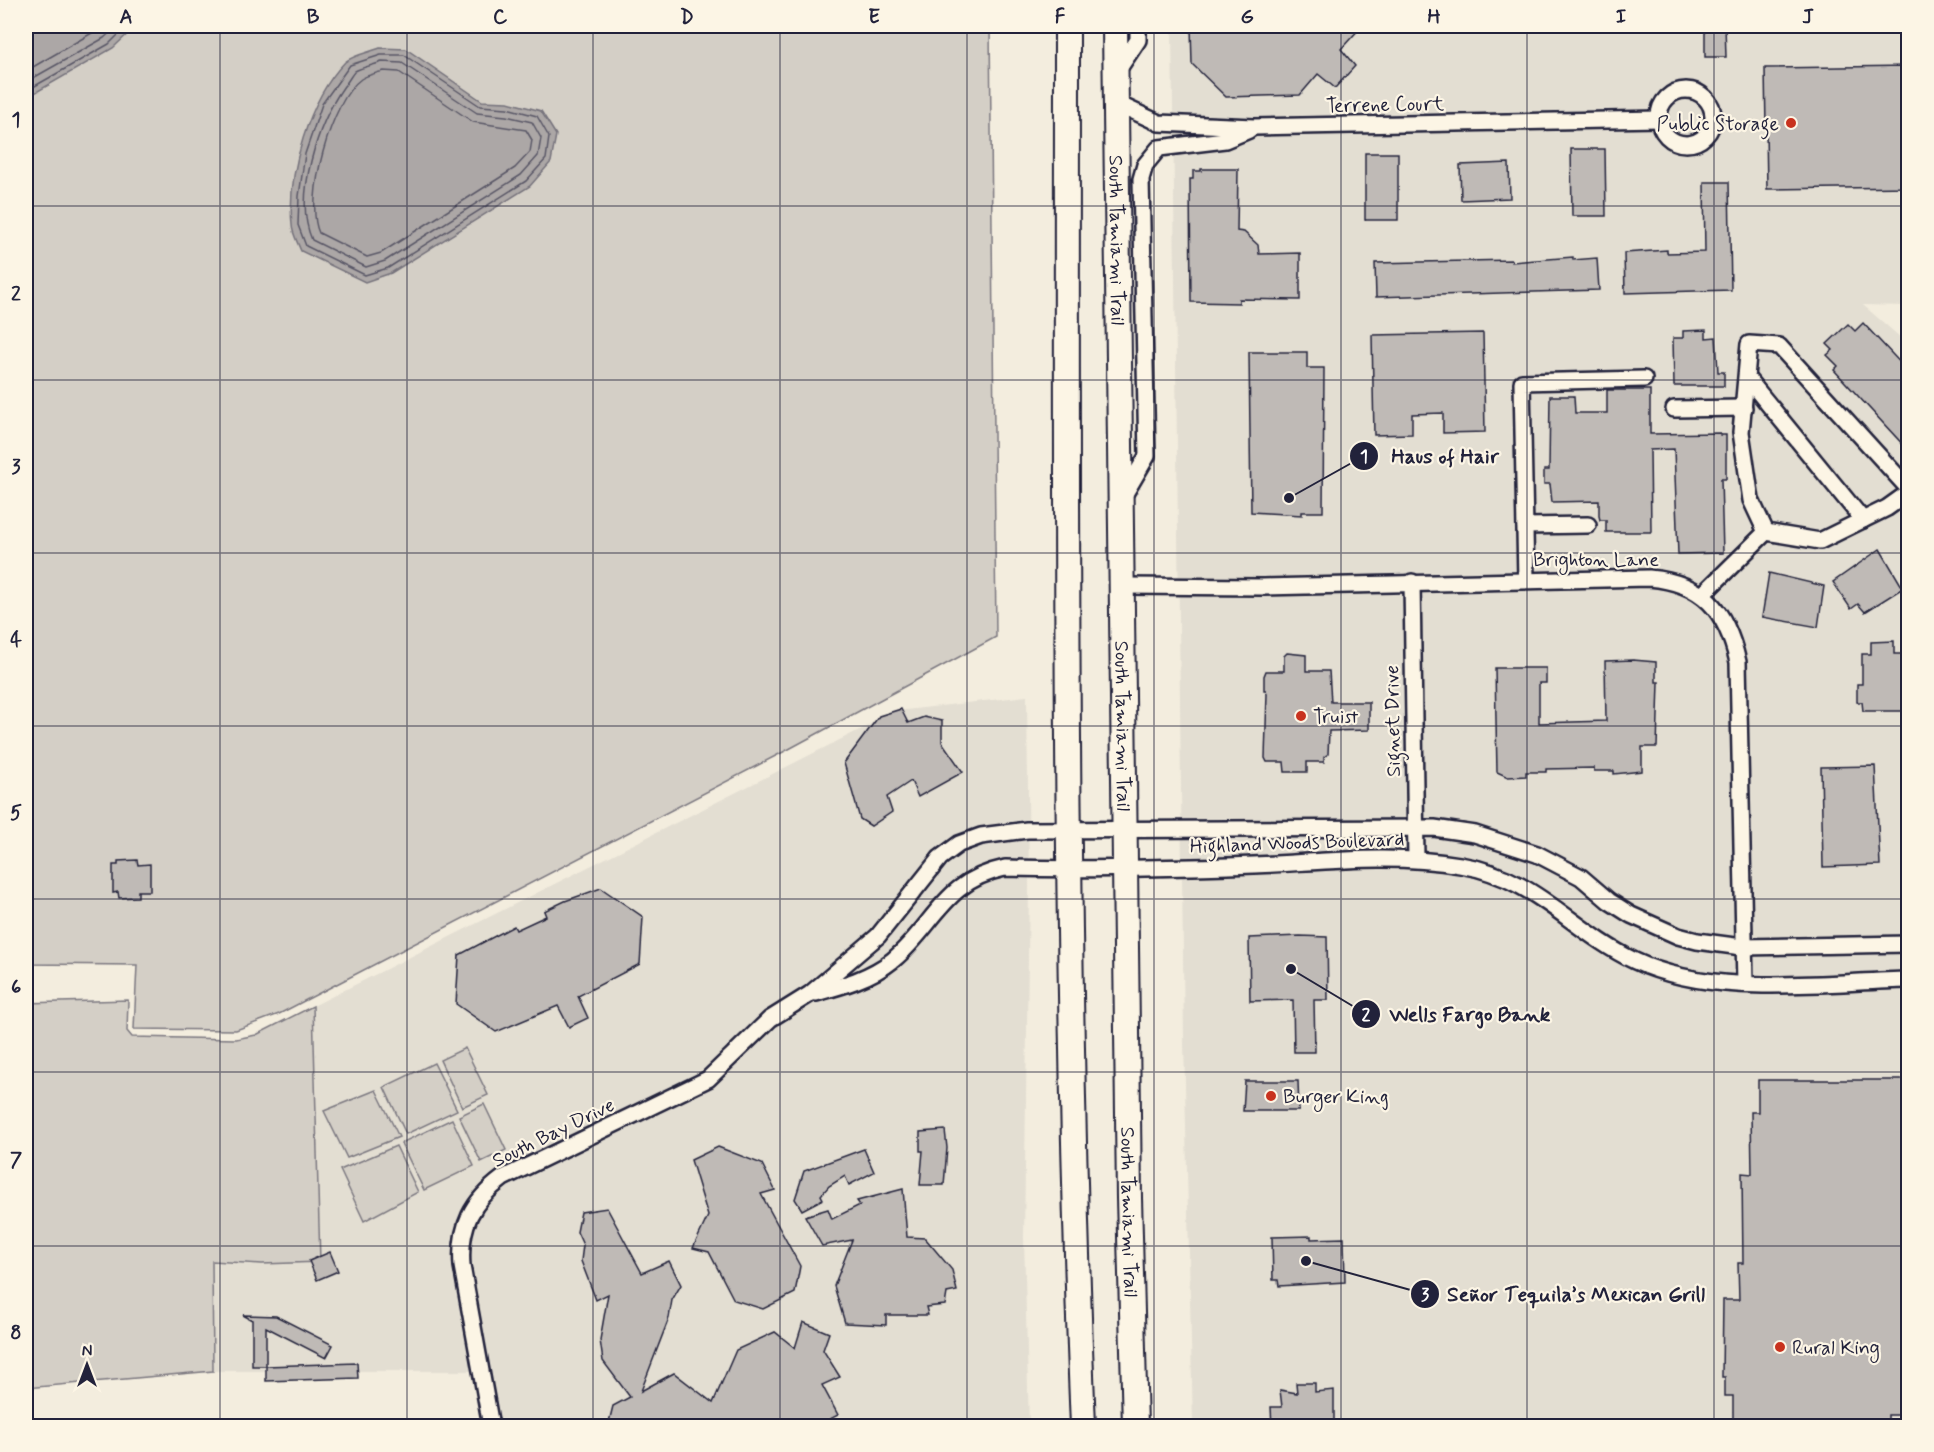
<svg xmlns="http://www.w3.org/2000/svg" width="1934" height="1452" font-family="Mynerve,sans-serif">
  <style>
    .built { fill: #e3ded2 }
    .green { fill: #d4cfc6; stroke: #7b7880; stroke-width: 1.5 }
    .water { fill: #aca7a6; stroke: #75727b; stroke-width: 1.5 }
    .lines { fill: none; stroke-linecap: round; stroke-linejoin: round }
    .shore { stroke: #595766; stroke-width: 1.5 }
    .building { fill: #bfbab6; stroke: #22223b; stroke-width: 1.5 }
    .minor-casing { stroke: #22223b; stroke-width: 20 }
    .primary-casing { stroke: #22223b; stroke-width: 28 }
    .minor { stroke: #fcf5e5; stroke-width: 15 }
    .primary { stroke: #fcf5e5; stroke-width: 24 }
    .grid { fill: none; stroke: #22223b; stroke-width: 1.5; stroke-opacity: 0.55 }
    .poi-dot { fill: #c8321e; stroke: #fcf5e5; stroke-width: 2 }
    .labels { text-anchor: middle; stroke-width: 4.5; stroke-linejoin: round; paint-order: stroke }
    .street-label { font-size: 20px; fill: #22223b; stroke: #fcf5e5 }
    .poi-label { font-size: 20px; fill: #22223b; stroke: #fcf5e5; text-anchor: start }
    .leader { fill: none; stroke: #22223b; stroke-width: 2 }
    .callout-dot { fill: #22223b; stroke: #fcf5e5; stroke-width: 2 }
    .mark-label { font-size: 18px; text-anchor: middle; font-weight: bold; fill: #fff }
    .callout-label { font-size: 21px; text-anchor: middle; font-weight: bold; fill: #22223b; stroke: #fcf5e5; stroke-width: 4.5; stroke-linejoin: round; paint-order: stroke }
    .neatline { fill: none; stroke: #22223b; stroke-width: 2 }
    .grid-label { font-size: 20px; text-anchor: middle; font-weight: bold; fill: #22223b }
  </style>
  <rect width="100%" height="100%" fill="#f3edde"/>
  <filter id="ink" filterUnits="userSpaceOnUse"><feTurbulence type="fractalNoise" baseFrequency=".0167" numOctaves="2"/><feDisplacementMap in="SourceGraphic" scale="12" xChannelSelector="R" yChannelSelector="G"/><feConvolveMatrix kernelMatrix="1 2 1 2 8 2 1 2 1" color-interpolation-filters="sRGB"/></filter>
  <g filter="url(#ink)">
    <g class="built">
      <polygon points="1172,26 1908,26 1908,306 1863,305 1908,344 1908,1426 1193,1426 1184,1042"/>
      <polygon points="1027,696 1029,886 1024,1238 1029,1426 491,1426 481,1371 213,1371 212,1261 262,1264 320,1261 313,1006 897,711"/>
    </g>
    <g class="green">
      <polygon points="26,26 990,26 996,637 789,749 279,1014 236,1030 134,1029 137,965 26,964"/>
      <polygon points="128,1000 127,1031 132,1037 236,1039 256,1035 313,1006 320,1262 262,1264 212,1261 213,1371 26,1388 26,1003"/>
      <polygon points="465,1048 488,1095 462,1107 440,1060"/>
      <polygon points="434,1063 457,1110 406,1134 384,1087"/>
      <polygon points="376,1090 399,1137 347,1158 324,1111"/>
      <polygon points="484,1104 506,1150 481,1162 459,1116"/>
      <polygon points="452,1119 474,1166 424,1190 401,1143"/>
      <polygon points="396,1146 418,1192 364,1221 340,1170"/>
    </g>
    <g class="water">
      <polygon points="26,26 136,26 113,48 26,98"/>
      <path d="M380 48 406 49 482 101 508 102 541 111 556 135 551 162 530 186 391 273 365 282 301 251C298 243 292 233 292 225 287 174 309 99 345 62 353 55 370 52 380 48Z"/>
    </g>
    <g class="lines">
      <g class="shore">
        <polygon points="381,55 404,55 480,106 507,108 537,116 549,137 546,159 526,181 388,268 365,275 306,246 298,225 299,196 305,154 322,104 350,65"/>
        <path d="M382 62 402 63 477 113 506 116 532 122 541 138 538 156 521 175 385 261 366 267 312 240C293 197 318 123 344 86 348 82 351 75 355 71 362 67 374 65 382 62Z"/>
        <polyline points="26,71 104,26"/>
        <path d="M383 71 399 72 473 122 526 130 532 140 530 152 515 168 381 253 367 257 319 233C304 200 331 100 361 79 367 75 377 73 383 71Z"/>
        <polyline points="26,82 104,38 117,26"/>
        <polyline points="26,91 109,44 127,26"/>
      </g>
    </g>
    <g class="building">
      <polygon points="1191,26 1362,26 1341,49 1355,66 1335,88 1318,74 1300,95 1226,97 1192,64"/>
      <polygon points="1705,26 1725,26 1726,57 1705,57"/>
      <polygon points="1908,66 1908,187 1767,189 1765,68"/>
      <polygon points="1571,149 1605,149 1606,216 1572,216"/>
      <rect x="1365" y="153" width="33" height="67"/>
      <polygon points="1509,163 1510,198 1461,200 1460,165"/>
      <polygon points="1201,169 1238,169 1237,231 1244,232 1258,245 1259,254 1300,253 1300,300 1239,299 1239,303 1191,302 1190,179 1193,179 1193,171 1201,171"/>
      <polygon points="1704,182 1729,182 1731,290 1625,293 1624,253 1667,250 1667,253 1705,252"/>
      <polygon points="1573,257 1573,260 1597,258 1599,290 1376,297 1375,263 1512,260 1512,262"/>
      <polygon points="1863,323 1908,371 1908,450 1834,370 1838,366 1827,355 1833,350 1827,344 1848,324 1855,331"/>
      <polygon points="1706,330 1706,338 1716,337 1718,372 1724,372 1724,386 1674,386 1673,338 1683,338 1683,331"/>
      <polygon points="1483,333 1485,432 1443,433 1443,413 1412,414 1412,434 1374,435 1372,335"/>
      <polygon points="1249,352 1307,352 1307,368 1324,368 1323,512 1302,512 1302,515 1251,512"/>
      <polygon points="1607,390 1650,390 1650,434 1720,433 1720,435 1726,435 1726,479 1721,479 1723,553 1678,554 1674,449 1650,450 1651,532 1606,532 1606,520 1600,520 1599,516 1599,501 1552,502 1550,484 1544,484 1544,470 1549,470 1550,396 1574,396 1575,413 1607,413"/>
      <polygon points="1880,549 1903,588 1865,612 1858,604 1851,609 1833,582"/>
      <polygon points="1769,573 1824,586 1818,627 1762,617"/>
      <polygon points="1894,641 1894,654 1908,654 1908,711 1863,711 1862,702 1857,702 1857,684 1862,684 1862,654 1871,654 1871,642"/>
      <polygon points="1287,653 1306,655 1306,671 1329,671 1331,702 1369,702 1369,730 1329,731 1328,754 1324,757 1324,762 1307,762 1307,772 1285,772 1284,762 1267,762 1265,758 1267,694 1266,690 1264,690 1264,676 1266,671 1284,671 1284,656"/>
      <polygon points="1633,660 1656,662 1656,682 1659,682 1657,747 1642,747 1642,771 1614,774 1614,771 1594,771 1594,768 1546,769 1546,772 1526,772 1526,776 1508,777 1497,772 1495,668 1546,668 1546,683 1539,683 1539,723 1606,721 1605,661"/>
      <polygon points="901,709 908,723 924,717 942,721 942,742 963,772 918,797 911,781 887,797 892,812 871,826 860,819 844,763 879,716"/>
      <polygon points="1875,766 1880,865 1823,867 1821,767"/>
      <polygon points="137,860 138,865 150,864 150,891 138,891 138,897 119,898 118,892 113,893 113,865 118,865 118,861"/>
      <polygon points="601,888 643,917 640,964 578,996 588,1018 569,1027 558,1006 496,1032 456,1004 459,955 514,926 516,930 546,916 544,911 565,901"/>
      <polygon points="1300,936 1327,937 1328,1000 1314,1000 1315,1052 1294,1052 1293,1000 1250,1001 1249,938"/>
      <polygon points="1758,1080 1908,1080 1908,1415 1888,1415 1888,1426 1733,1426 1733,1396 1725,1396 1725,1377 1722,1377 1723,1300 1739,1300 1738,1263 1743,1263 1742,1173 1752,1174 1751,1112 1758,1112"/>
      <polygon points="1245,1081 1298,1081 1299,1111 1243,1111"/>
      <polygon points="945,1130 947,1148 944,1185 920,1185 923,1151 920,1151 920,1132"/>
      <polygon points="718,1147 762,1164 775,1190 761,1194 800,1266 795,1293 763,1309 734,1300 709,1252 693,1248 708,1216 691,1160"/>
      <polygon points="864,1149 874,1172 849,1185 845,1176 829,1186 821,1195 823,1199 802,1210 795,1199 804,1171"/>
      <polygon points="903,1189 907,1237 925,1238 952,1270 957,1291 947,1293 945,1305 926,1307 928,1315 886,1315 886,1325 845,1323 834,1286 852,1240 822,1246 805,1216 828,1209 832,1219 860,1205 857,1201"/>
      <polygon points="607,1208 642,1273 669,1261 681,1285 672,1300 669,1318 641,1391 674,1373 713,1403 736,1350 775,1332 795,1348 803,1322 829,1333 823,1350 840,1377 822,1385 838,1415 830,1419 833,1426 608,1426 613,1406 630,1397 603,1361 600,1340 608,1294 596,1300 581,1261 583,1245 577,1232 581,1212"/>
      <polygon points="1311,1236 1311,1239 1344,1238 1345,1282 1279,1286 1278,1280 1273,1280 1272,1237"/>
      <polygon points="330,1252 338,1271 317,1280 309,1261"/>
      <polygon points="243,1315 276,1316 333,1345 326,1358 266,1327 266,1366 252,1366 252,1320"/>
      <polygon points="357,1363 358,1378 266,1381 266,1366"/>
      <polygon points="1296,1383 1315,1383 1315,1392 1334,1390 1334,1426 1272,1426 1271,1407 1282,1407 1280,1390 1297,1393"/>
    </g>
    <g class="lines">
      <g class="minor-casing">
        <g id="minor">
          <polyline points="1116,73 1138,40 1138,26"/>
          <circle cx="1686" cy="117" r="27"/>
          <polyline points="1116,103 1159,123 1254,127 1659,119"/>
          <polyline points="1747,378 1863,520"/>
          <polyline points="1674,409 1744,408"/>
          <polyline points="1123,497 1147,456 1141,179 1145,165 1159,148 1225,140 1249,130"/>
          <polyline points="1525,526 1588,525"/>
          <polyline points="1766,532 1751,500 1741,432 1749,344 1779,346 1908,488"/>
          <polyline points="1766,532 1820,541 1887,508 1908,493"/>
          <polyline points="1526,580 1522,382 1644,379"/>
          <polyline points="1412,582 1416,859"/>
          <path d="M1123 586 1263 587 1649 578C1704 583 1726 610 1738 662L1745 984"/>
          <polyline points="1702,595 1766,532"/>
          <path d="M816 993C842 986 871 978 893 960 936 924 943 881 1005 868 1088 870 1171 868 1254 865 1323 862 1391 853 1460 865 1536 877 1570 930 1635 961 1713 998 1824 982 1908 980"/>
          <path d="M491 1426 462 1266C459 1226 472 1201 503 1178L708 1079 770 1019 810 994 878 936 940 858 959 844 981 836 1027 830 1434 828 1475 834 1537 854 1581 877 1609 901 1631 915 1678 936 1697 941 1742 947 1908 944"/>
        </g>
      </g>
      <g class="primary-casing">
        <g id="primary">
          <path d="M1067 26C1067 492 1064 960 1083 1426"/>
          <path id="s1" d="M1115 26 1129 1198 1135 1426"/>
        </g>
      </g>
      <use href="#minor" class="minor"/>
      <use href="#primary" class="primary"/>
    </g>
  </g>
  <path class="grid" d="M220 26V1426M407 26V1426M593 26V1426M780 26V1426M967 26V1426M1154 26V1426M1341 26V1426M1527 26V1426M1714 26V1426M26 206H1908M26 380H1908M26 553H1908M26 726H1908M26 899H1908M26 1072H1908M26 1246H1908"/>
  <g class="poi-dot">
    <circle cx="1791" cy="123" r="6"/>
    <circle cx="1301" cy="716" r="6"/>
    <circle cx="1271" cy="1096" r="6"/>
    <circle cx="1780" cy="1347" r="6"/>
  </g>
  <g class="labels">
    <g class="street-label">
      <text transform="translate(1385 104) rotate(-1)" y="7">Terrene Court</text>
      <text dy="7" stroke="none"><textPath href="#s1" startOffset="214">South Tamiami Trail</textPath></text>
      <text x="1596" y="566">Brighton Lane</text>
      <text transform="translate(1392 721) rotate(-91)" y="7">Signet Drive</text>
      <text dy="7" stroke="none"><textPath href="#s1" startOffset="700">South Tamiami Trail</textPath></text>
      <text transform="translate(1297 842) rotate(-2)" y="7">Highland Woods Boulevard</text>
      <text transform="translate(553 1132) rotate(-26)" y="7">South Bay Drive</text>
      <text dy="7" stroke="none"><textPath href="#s1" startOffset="1186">South Tamiami Trail</textPath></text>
    </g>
    <g class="poi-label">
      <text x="1779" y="130" text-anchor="end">Public Storage</text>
      <text x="1313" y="723">Truist</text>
      <text x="1283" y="1103">Burger King</text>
      <text x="1792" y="1354">Rural King</text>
    </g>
  </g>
  <path class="leader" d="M1289 498L1364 456M1291 969L1366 1014M1306 1261L1425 1294"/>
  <g class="callout-dot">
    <circle cx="1289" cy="498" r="6"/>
    <circle cx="1291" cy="969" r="6"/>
    <circle cx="1306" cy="1261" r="6"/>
    <circle cx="1364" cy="456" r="15"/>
    <circle cx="1366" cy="1014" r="15"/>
    <circle cx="1425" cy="1294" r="15"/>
  </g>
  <g class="mark-label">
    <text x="1364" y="462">1</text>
    <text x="1366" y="1020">2</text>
    <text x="1425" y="1300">3</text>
  </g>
  <g class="callout-label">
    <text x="1445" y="463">Haus of Hair</text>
    <text x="1470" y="1021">Wells Fargo Bank</text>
    <text x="1576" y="1301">Señor Tequila’s Mexican Grill</text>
  </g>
  <rect width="1934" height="1452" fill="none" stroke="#fcf5e5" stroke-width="66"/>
  <g transform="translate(87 1365)" stroke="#fcf5e5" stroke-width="4.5" paint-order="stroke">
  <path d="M0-4.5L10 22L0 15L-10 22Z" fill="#22223b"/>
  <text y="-9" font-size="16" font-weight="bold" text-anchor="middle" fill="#22223b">N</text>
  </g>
  <rect x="33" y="33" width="1868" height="1386" class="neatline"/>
  <g class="grid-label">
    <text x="126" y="23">A</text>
    <text x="313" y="23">B</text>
    <text x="500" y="23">C</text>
    <text x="687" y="23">D</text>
    <text x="874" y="23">E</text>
    <text x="1060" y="23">F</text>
    <text x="1247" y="23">G</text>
    <text x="1434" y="23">H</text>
    <text x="1621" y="23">I</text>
    <text x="1808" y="23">J</text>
    <text x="16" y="126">1</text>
    <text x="16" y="300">2</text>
    <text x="16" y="473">3</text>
    <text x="16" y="646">4</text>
    <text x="16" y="819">5</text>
    <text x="16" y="993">6</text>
    <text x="16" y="1166">7</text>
    <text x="16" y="1339">8</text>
  </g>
</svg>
